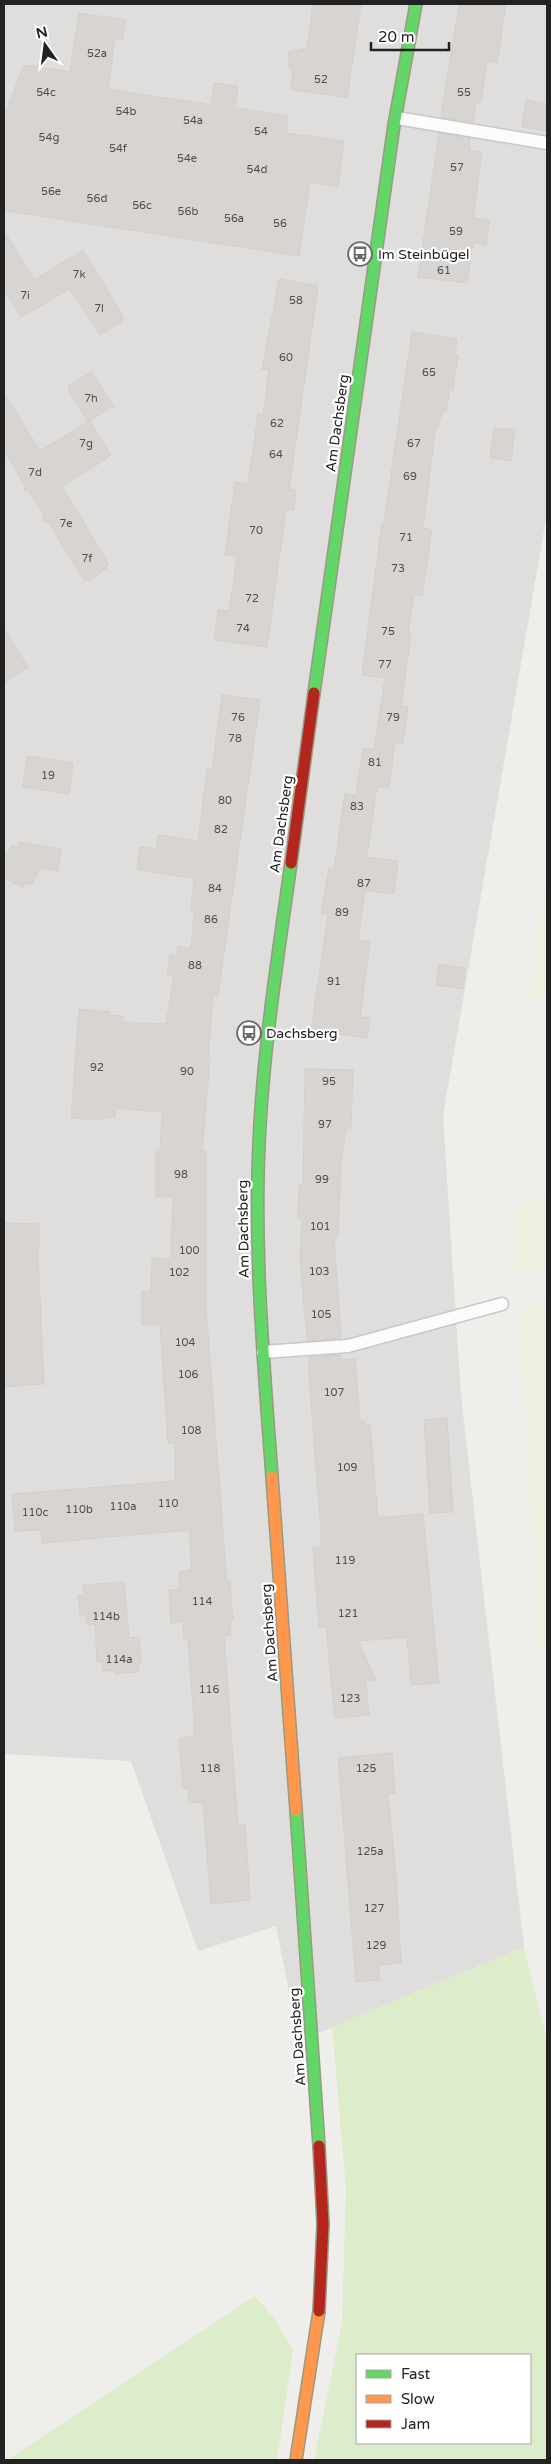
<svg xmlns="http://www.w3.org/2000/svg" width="551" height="2464" font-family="'Varela Round',sans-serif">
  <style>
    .residential { fill: #dfdedc }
    .farmland { fill: #efefdf }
    .grass { fill: #ddeccb; fill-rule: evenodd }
    .building { fill: #d7d4d2; stroke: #d3d0cc }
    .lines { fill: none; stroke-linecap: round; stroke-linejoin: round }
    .lane-casing { stroke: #c9c8c7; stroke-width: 15 }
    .fast-casing { stroke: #999a82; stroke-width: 14 }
    .slow-casing { stroke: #999a82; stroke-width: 14 }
    .jam-casing { stroke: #999a82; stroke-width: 14 }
    .lane { stroke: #fdfcfc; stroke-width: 12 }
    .fast { stroke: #63d668; stroke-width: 11 }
    .slow { stroke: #ff974d; stroke-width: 11 }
    .jam { stroke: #b3261e; stroke-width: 11 }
    .labels { text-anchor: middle; stroke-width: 4.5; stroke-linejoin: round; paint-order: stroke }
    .number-label { font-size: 11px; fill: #4f4e4e }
    .poi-label { font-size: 14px; fill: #222; stroke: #fff; text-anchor: start }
    .street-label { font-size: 14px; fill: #222; stroke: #fff }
  </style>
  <rect width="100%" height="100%" fill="#f0eeeb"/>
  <polygon class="residential" points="4,4 547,4 547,513 443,1116 461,1396 524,1947 299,2041 276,1926 198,1951 131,1761 4,1754"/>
  <g class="farmland">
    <polygon points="547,878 547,991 529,1001"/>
    <polygon points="547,1195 547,1268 514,1278 517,1212"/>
    <polygon points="547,1301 547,1644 539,1647 519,1310"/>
  </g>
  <g class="grass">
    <path d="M524 1947 547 2040V2460H314L342 2322 346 2188 332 2027ZM357 2355H530V2443H357Z"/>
    <polygon points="255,2296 276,2320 293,2351 277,2460 7,2460"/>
  </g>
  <g class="building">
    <polygon points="313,4 361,4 347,98 290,89 293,73 288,64 289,52 307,48"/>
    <polygon points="459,4 506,4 497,63 487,61 481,102 476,102 473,122 441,117"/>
    <polygon points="79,13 126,20 122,40 115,39 108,89 211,105 214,83 238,86 235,108 288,116 286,133 344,141 338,187 310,182 299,256 6,211 7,199 4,198 4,116 24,65 70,72"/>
    <polygon points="526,100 547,104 547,131 522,127"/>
    <polygon points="439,133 470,138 469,150 482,152 473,218 489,220 486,245 473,243 467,283 418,277"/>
    <polygon points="4,231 34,280 83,250 124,318 121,319 122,321 100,335 70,289 21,317 4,289"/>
    <polygon points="279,279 318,286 289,489 296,490 294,510 286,509 267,647 214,640 218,609 229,611 237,556 225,555 235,482 248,484 258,414 263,415 269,370 262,369"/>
    <polygon points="412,332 457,339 455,354 458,355 453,390 450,390 446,411 443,410 435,433 423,528 432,530 422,596 414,595 408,634 411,634 401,706 408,706 403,743 395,742 389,788 377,787 367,857 398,861 394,894 365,890 358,940 370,942 360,1017 370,1018 367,1038 311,1030 328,915 321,914 329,869 334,870 345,793 356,795 363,748 374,750 385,678 362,675 382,522 384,522"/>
    <polygon points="92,372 114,406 88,422 68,389 69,385"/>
    <polygon points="4,393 40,451 90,421 110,454 108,458 62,486 109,565 106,566 107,568 88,581 87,579 84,580 49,523 42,521 44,516 30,492 24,490 25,485 4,450"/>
    <polygon points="494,428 515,430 511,461 490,458"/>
    <polygon points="4,628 28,668 4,682"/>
    <polygon points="222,695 260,700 218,996 213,995 208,1059 210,1059 202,1151 206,1151 206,1308 227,1583 230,1582 233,1620 230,1620 231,1635 224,1636 238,1825 245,1824 250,1900 211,1904 203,1802 189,1803 188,1788 183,1789 179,1739 195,1735 188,1639 184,1639 183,1621 171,1623 169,1590 180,1589 179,1572 191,1570 190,1530 42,1543 41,1530 15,1531 12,1494 175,1481 175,1442 168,1443 160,1325 142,1325 142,1291 151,1291 152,1258 171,1259 173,1197 156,1197 156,1150 160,1150 162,1112 116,1108 115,1118 102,1117 102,1120 71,1118 79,1009 110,1012 110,1015 123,1016 122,1022 166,1024 174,976 167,975 170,955 176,956 178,946 191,948 194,915 191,909 194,878 137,870 140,847 156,849 158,835 198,841 207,769 212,769"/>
    <polygon points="27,756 73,763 69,794 23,787"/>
    <polygon points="19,842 61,849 58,871 40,868 31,885 26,882 22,888 4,877 4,859 12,845 16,848"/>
    <polygon points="439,964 465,968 463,989 436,985"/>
    <polygon points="305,1069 353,1070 351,1128 346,1128 341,1161 338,1236 334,1235 341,1338 308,1341 305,1319 300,1258 302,1218 298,1218 299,1185 303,1185"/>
    <polygon points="4,1223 40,1224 38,1255 44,1384 4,1387"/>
    <polygon points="341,1355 341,1360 355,1359 360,1421 365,1421 365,1425 370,1425 378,1518 423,1514 439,1683 411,1685 407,1637 358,1641 376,1680 366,1680 369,1715 335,1718 326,1627 319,1628 313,1547 321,1547 321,1533 308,1362 310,1362 310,1357"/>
    <polygon points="447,1418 453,1512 430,1513 424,1420"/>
    <polygon points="124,1582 129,1638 139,1637 141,1663 138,1663 139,1672 115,1674 115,1670 103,1671 102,1661 97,1662 95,1624 87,1625 86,1615 80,1616 78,1595 84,1595 83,1585"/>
    <polygon points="392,1753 395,1793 388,1794 396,1876 401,1963 378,1965 380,1980 356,1982 338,1758"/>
  </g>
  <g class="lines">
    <g class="lane-casing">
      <g id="lane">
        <polyline points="397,118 547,143"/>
        <polyline points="263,1352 348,1346 502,1304"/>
      </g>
    </g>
    <g class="fast-casing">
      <g id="fast">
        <polyline points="314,693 394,125 416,4"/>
        <path d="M272 1477C264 1366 254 1256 259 1144 263 1050 278 956 291 863"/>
        <polyline points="296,1810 319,2146"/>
      </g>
    </g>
    <g class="slow-casing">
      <g id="slow">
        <polyline points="272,1477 296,1810"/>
        <polyline points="296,2460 319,2311"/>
      </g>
    </g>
    <g class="jam-casing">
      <g id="jam">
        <polyline points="291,863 314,693"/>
        <polyline points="319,2146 323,2224 319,2311"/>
      </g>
    </g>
    <use href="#lane" class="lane"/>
    <use href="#fast" class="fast"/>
    <use href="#slow" class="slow"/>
    <use href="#jam" class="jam"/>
  </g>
  <defs>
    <g id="bus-ring" transform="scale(1.25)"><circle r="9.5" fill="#fff" stroke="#6a6968" stroke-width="1.5"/><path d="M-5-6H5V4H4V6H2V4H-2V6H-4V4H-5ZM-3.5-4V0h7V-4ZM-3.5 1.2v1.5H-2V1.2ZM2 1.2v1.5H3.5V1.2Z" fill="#6a6968"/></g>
  </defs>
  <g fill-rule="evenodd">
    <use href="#bus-ring" x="360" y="254"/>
    <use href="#bus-ring" x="249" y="1033"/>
  </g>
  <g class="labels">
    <g class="number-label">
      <text x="97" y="57">52a</text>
      <text x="321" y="83">52</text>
      <text x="46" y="96">54c</text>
      <text x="464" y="96">55</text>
      <text x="126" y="115">54b</text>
      <text x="193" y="124">54a</text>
      <text x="261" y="135">54</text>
      <text x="49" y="141">54g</text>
      <text x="118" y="152">54f</text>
      <text x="187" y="162">54e</text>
      <text x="457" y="171">57</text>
      <text x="257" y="173">54d</text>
      <text x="51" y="195">56e</text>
      <text x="97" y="202">56d</text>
      <text x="142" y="209">56c</text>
      <text x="188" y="215">56b</text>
      <text x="234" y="222">56a</text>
      <text x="280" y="227">56</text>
      <text x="456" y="235">59</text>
      <text x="444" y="274">61</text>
      <text x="79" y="278">7k</text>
      <text x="25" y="299">7i</text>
      <text x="296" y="304">58</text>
      <text x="99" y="312">7l</text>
      <text x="286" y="361">60</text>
      <text x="429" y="376">65</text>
      <text x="91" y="402">7h</text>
      <text x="277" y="427">62</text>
      <text x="86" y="447">7g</text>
      <text x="414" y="447">67</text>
      <text x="276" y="458">64</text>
      <text x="35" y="476">7d</text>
      <text x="410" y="480">69</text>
      <text x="66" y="527">7e</text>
      <text x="256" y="534">70</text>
      <text x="406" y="541">71</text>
      <text x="87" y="562">7f</text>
      <text x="398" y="572">73</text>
      <text x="252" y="602">72</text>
      <text x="243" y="632">74</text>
      <text x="388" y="635">75</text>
      <text x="385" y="668">77</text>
      <text x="238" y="721">76</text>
      <text x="393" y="721">79</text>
      <text x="235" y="742">78</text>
      <text x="375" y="766">81</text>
      <text x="48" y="779">19</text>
      <text x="225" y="804">80</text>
      <text x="357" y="810">83</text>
      <text x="221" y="833">82</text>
      <text x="364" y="887">87</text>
      <text x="215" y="892">84</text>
      <text x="342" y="916">89</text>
      <text x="211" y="923">86</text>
      <text x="195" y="969">88</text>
      <text x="334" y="985">91</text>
      <text x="97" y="1071">92</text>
      <text x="187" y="1075">90</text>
      <text x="329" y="1085">95</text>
      <text x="325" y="1128">97</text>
      <text x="181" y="1178">98</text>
      <text x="322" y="1183">99</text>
      <text x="320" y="1230">101</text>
      <text x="189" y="1254">100</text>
      <text x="319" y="1275">103</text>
      <text x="179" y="1276">102</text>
      <text x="321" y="1318">105</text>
      <text x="185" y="1346">104</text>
      <text x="188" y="1378">106</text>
      <text x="334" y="1396">107</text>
      <text x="191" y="1434">108</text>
      <text x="347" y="1471">109</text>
      <text x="168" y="1507">110</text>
      <text x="123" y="1510">110a</text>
      <text x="79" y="1513">110b</text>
      <text x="35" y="1516">110c</text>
      <text x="345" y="1564">119</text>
      <text x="202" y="1605">114</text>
      <text x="348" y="1617">121</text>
      <text x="106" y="1620">114b</text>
      <text x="119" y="1663">114a</text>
      <text x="209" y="1693">116</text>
      <text x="350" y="1702">123</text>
      <text x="210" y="1772">118</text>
      <text x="366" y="1772">125</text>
      <text x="370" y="1855">125a</text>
      <text x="374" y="1912">127</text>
      <text x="376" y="1949">129</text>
    </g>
    <g class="poi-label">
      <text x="378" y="259">Im Steinbügel</text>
      <text x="266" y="1038">Dachsberg</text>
    </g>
    <g class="street-label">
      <text transform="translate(337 423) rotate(-82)" y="5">Am Dachsberg</text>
      <text transform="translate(281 824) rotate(-82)" y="5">Am Dachsberg</text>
      <text transform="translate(243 1229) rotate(-91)" y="5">Am Dachsberg</text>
      <text transform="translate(269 1633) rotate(-94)" y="5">Am Dachsberg</text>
      <text transform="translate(297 2037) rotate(-94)" y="5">Am Dachsberg</text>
    </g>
  </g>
  <rect width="551" height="2464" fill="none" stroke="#222222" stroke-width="10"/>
  <rect x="356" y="2354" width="175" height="90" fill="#ffffff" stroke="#a7a7a7"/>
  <rect x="366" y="2370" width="25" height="8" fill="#63d668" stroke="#a7a7a7"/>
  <text x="401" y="2379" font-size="15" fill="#222222">Fast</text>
  <rect x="366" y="2395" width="25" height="8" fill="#ff974d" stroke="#a7a7a7"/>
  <text x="401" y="2404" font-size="15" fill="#222222">Slow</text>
  <rect x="366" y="2420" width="25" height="8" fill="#b3261e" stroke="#a7a7a7"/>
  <text x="401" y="2429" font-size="15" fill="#222222">Jam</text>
  <g transform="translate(45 45) rotate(346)" stroke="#ffffff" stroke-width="4" paint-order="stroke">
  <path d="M0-4L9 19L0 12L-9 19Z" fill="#222222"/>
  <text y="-8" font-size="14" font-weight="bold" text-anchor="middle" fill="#222222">N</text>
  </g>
  <path d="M371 42v8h78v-8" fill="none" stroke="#222222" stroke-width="2.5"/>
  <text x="378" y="42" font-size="15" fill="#222222" stroke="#ffffff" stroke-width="4" paint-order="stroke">20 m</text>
</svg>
